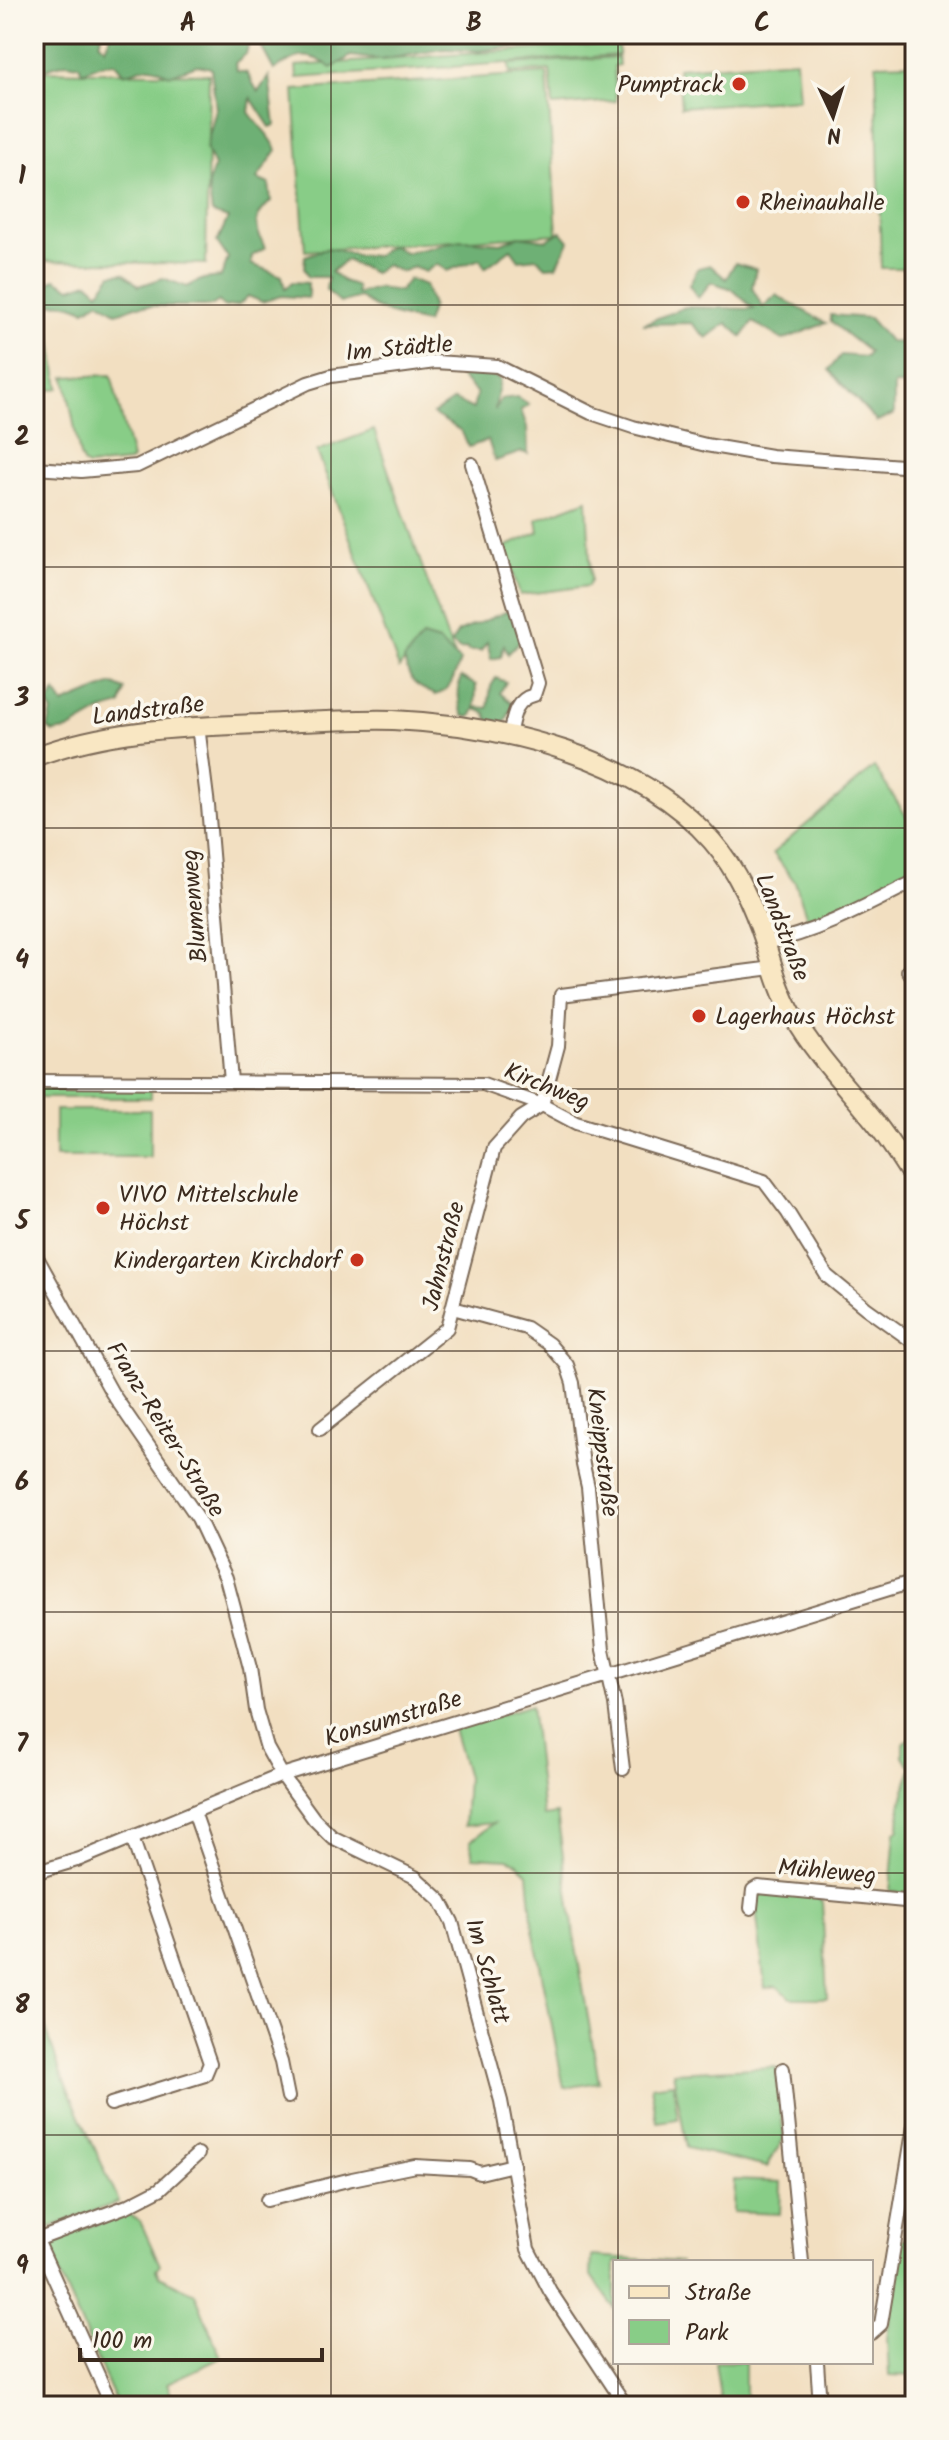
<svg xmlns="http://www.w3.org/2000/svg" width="949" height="2440" font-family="Kalam,sans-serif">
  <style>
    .green { fill: #88cd87; stroke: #627c52; stroke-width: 2 }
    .forest { fill: #6eb074; stroke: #546d49; stroke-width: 2 }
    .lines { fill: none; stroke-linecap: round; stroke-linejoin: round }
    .minor-casing { stroke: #7b6957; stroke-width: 16 }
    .secondary-casing { stroke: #7b6957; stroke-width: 22 }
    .minor { stroke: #fff; stroke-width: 12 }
    .secondary { stroke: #f9e7c3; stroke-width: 18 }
    .grid { fill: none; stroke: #3b2a1e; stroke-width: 2; stroke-opacity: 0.55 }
    .poi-dot { fill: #c8321e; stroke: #fbf7ec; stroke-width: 3 }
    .labels { text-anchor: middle; stroke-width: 7; stroke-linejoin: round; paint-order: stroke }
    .poi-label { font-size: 24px; fill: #3b2a1e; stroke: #fbf7ec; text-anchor: start }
    .street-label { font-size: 24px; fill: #3b2a1e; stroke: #fbf7ec }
    .neatline { fill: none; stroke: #3b2a1e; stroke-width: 3 }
    .grid-label { font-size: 26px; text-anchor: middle; font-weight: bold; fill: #3b2a1e }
  </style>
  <rect width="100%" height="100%" fill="#fbf7ec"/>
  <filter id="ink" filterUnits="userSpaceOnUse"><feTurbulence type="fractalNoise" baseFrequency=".0125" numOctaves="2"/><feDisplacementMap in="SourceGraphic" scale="16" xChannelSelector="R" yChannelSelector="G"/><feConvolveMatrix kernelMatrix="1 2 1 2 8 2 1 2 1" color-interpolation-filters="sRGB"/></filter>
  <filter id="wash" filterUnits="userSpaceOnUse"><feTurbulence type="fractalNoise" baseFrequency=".006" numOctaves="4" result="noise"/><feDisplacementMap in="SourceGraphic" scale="32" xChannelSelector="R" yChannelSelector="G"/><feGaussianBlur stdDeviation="1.8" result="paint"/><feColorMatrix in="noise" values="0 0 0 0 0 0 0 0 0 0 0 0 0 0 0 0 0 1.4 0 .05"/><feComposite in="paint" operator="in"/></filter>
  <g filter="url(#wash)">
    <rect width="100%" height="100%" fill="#f2dfc1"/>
    <g class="green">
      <polygon points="618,43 619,55 297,78 296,66"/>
      <polygon points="618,57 619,65 614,66 616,101 553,106 550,70 510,73 509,64"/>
      <polygon points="796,60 799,99 681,107 678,68"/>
      <polygon points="915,63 915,268 881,268 876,64"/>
      <polygon points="34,71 209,74 206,264 34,261"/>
      <polygon points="547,73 557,234 305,251 294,90"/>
      <polygon points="34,318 42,318 47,334 51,334 59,388 34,393"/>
      <polygon points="111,375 132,459 129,462 88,466 83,463 80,456 65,377"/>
      <polygon points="374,430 447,637 457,660 423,637 399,668 317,451"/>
      <polygon points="587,500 591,580 588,586 520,595 505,547 539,532 537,519"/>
      <polygon points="874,767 915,829 915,875 808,921 795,882 773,853"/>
      <polygon points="151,1088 151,1098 34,1098 34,1089"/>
      <rect x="55" y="1110" width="95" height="47"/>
      <polygon points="531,1705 543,1816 557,1814 576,1947 599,2082 564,2088 533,1929 528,1874 518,1863 508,1859 473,1857 470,1841 494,1823 464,1826 467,1777 453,1729"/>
      <polygon points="915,1734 915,1894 890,1892 895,1832 899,1829 900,1808 911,1768 903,1756 903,1743"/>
      <polygon points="761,1891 817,1896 822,1902 827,1998 791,1998 777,1986 765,1988 755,1900"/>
      <polygon points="34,1993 61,2074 119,2202 34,2233"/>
      <polygon points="776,2067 784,2138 767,2167 687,2148 673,2072"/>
      <polygon points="673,2083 678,2119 657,2122 651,2086"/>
      <polygon points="734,2180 781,2182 780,2214 733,2212"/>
      <polygon points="125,2213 140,2221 160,2265 156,2270 159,2276 195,2293 221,2358 167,2383 175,2406 118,2406 52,2258 50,2250 55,2239"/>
      <polygon points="903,2239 915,2239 915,2376 889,2375 887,2339 900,2244"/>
      <polygon points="592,2256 681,2262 615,2262 615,2309 591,2274"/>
      <polygon points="715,2362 745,2362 745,2406 721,2406"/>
    </g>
    <g class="forest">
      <path d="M34 34H102L99 42 105 48 111 34H251L246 54 235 63 237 71 247 73 258 92 269 76 275 125 270 127 251 98 249 112C258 126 270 134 277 150L257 179 269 184 271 201C252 219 254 224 265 248L252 256 251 264 282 276 285 289 292 282 308 283V298L281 296 262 302 248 296 239 305 223 307 219 301 211 306H136L117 313 99 301 85 310C64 300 55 304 34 305V288L40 290 55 279 71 288 88 282 99 292 112 274 124 273 139 286 163 278 187 287 203 279 221 277 228 258 217 242 228 218 212 213 208 184 214 167 206 148 216 109 211 68 197 65 169 75C150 62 145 67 124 74L115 63 102 64 82 72 79 65 66 63 34 72Z"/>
      <path d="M273 34H643L636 38 559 41 479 51 444 49 381 60 351 56 332 68C308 50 298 55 274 70L262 48Z"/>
      <path d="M561 231 569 241 557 266 546 267 537 258 519 260 511 249 485 268 480 259 447 271 437 264 425 272 414 267 401 272 386 265 374 273 346 260 331 272 343 281 356 286 357 294 377 288 400 291 409 279 425 285 432 306 426 323C403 318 378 313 360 297L340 303 326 290 328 277H308L304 268 305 256 329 248 356 255 376 256 391 245 406 253 462 240 501 243 519 236 547 240Z"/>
      <polygon points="735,263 756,269 752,288 763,307 776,295 826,323 783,340 753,322 742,337 727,323 707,338 691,323 643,324 685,307 754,309 732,289 711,282 698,298 689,285 698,268 710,265 726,279"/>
      <polygon points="830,315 869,318 890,342 915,343 915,386 894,385 894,414 877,422 829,370 841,355 866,357 869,352 831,322"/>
      <polygon points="456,373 486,373 500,379 495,410 501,399 517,397 529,405 521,410 527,427 528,454 522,452 495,461 488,440 469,447 461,431 433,414 454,400 473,409 477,393"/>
      <polygon points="510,610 521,640 508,654 504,645 501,657 491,659 487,642 481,651 468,651 467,648 460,650 451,643 458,632"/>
      <path d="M422 637 439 642 460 661C454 676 452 690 436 695 415 686 410 683 404 660Z"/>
      <path d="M461 677 476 685 475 707 488 708 491 686 496 678 506 682 500 693 513 704 505 723 488 720 486 713 475 709 471 717 464 716C458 707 457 688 461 677Z"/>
      <polygon points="112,684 125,690 121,705 101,711 68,730 53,732 48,728 52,711 48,705 55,692 63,704"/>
    </g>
  </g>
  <g filter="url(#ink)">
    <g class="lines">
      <g class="minor-casing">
        <g id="minor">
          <path d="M472 464 538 683 534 695C514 700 513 718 509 736"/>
          <polyline points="34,468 81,471 137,466 308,383 331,376 435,362 497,366 591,413 633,427 706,445 771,456 915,467"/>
          <polyline points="198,726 208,806 231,1082"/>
          <path d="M765 943C817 933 868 905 915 881"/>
          <polyline points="908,971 915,981"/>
          <polyline points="34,1081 483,1084 542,1105 576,1123 764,1181 788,1213 827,1276 866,1308 915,1343"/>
          <polyline points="542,1105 558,1046 561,995 773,968"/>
          <polyline points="34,1252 112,1393 198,1518 226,1578 250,1668 256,1710 267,1748 282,1775 314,1819 332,1837 415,1877 441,1901 452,1922 501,2101 528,2249 550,2291 626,2406"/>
          <polyline points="453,1308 526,1328 549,1344 567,1365 573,1383 583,1465 588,1487 603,1650 615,1704 623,1769"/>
          <polyline points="320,1429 447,1328 494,1148 521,1118 542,1105"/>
          <polyline points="194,1812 281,2062 288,2097"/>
          <polyline points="34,1873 80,1859 282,1775 915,1581"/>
          <polyline points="751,1908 753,1890 758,1887 915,1902"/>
          <polyline points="914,2068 915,2075"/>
          <polyline points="783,2069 802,2262"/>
          <polyline points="111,2104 205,2075 210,2063 132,1837"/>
          <polyline points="267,2200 352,2179 415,2166 470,2169 480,2173 513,2165"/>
          <polyline points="37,2240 112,2406"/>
          <polyline points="34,2241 127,2206 160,2189 198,2154"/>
          <polyline points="871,2333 881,2324 915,2120"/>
          <polyline points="817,2362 820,2406"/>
        </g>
      </g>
      <g class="secondary-casing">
        <path id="secondary" d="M34 757C107 729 183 727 260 724 304 722 349 719 393 720 501 725 638 756 712 841 738 871 753 906 765 942 773 967 780 993 793 1016 816 1056 849 1089 878 1126 891 1143 903 1162 915 1181"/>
      </g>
      <use href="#minor" class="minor"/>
      <use href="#secondary" class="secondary"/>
    </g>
  </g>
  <path class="grid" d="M331 34V2406M618 34V2262M34 305H915M34 567H915M34 828H915M34 1089H915M34 1351H915M34 1612H915M34 1873H915M34 2135H915M618 2362V2406"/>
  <g class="poi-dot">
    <circle cx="739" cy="84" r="8"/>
    <circle cx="743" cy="202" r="8"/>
    <circle cx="699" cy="1016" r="8"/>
    <circle cx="103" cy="1208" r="8"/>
    <circle cx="357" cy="1260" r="8"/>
  </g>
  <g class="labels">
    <g class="poi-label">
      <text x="723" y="92" text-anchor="end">Pumptrack</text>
      <text x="759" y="210">Rheinauhalle</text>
      <text x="715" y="1024">Lagerhaus Höchst</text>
      <text x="119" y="1202">VIVO Mittelschule<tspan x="119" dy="28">Höchst</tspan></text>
      <text x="341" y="1268" text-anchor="end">Kindergarten Kirchdorf</text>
    </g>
    <g class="street-label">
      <text transform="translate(399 348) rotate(-5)" y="8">Im Städtle</text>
      <text transform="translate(148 710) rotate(-7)" y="8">Landstraße</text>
      <text transform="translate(194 906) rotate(-95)" y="8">Blumenweg</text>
      <text transform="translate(783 927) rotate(69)" y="8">Landstraße</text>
      <text transform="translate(547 1086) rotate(22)" y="8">Kirchweg</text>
      <text transform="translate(443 1256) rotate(-76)" y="8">Jahnstraße</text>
      <text transform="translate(166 1429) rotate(58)" y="8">Franz-Reiter-Straße</text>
      <text transform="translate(603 1452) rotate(83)" y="8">Kneippstraße</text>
      <text transform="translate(393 1718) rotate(-17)" y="8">Konsumstraße</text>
      <text transform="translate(827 1871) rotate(5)" y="8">Mühleweg</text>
      <text transform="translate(488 1971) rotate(74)" y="8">Im Schlatt</text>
    </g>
  </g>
  <rect width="949" height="2440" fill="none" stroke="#fbf7ec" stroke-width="88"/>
  <rect x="613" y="2260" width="260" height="104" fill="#fbf7ec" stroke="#aea59a" stroke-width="2"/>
  <rect x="629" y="2286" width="40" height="12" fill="#f9e7c3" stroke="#aea59a" stroke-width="2"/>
  <text x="685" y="2300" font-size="24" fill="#3b2a1e">Straße</text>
  <rect x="629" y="2320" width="40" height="24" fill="#88cd87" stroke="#aea59a" stroke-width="2"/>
  <text x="685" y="2340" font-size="24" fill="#3b2a1e">Park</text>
  <g transform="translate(833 116) rotate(176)" stroke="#fbf7ec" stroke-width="6" paint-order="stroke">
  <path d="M0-6L14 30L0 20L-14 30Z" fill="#3b2a1e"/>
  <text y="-12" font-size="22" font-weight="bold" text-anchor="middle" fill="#3b2a1e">N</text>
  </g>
  <path d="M80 2348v12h242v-12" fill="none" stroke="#3b2a1e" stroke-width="4"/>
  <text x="92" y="2348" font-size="24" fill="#3b2a1e" stroke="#fbf7ec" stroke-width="6" paint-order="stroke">100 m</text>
  <rect x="44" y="44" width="861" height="2352" class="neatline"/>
  <g class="grid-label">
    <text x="188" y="31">A</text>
    <text x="474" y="31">B</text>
    <text x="762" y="31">C</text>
    <text x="22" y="184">1</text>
    <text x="22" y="445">2</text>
    <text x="22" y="706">3</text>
    <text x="22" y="968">4</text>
    <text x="22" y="1229">5</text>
    <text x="22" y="1490">6</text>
    <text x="22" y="1752">7</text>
    <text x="22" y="2013">8</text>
    <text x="22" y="2274">9</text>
  </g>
</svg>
